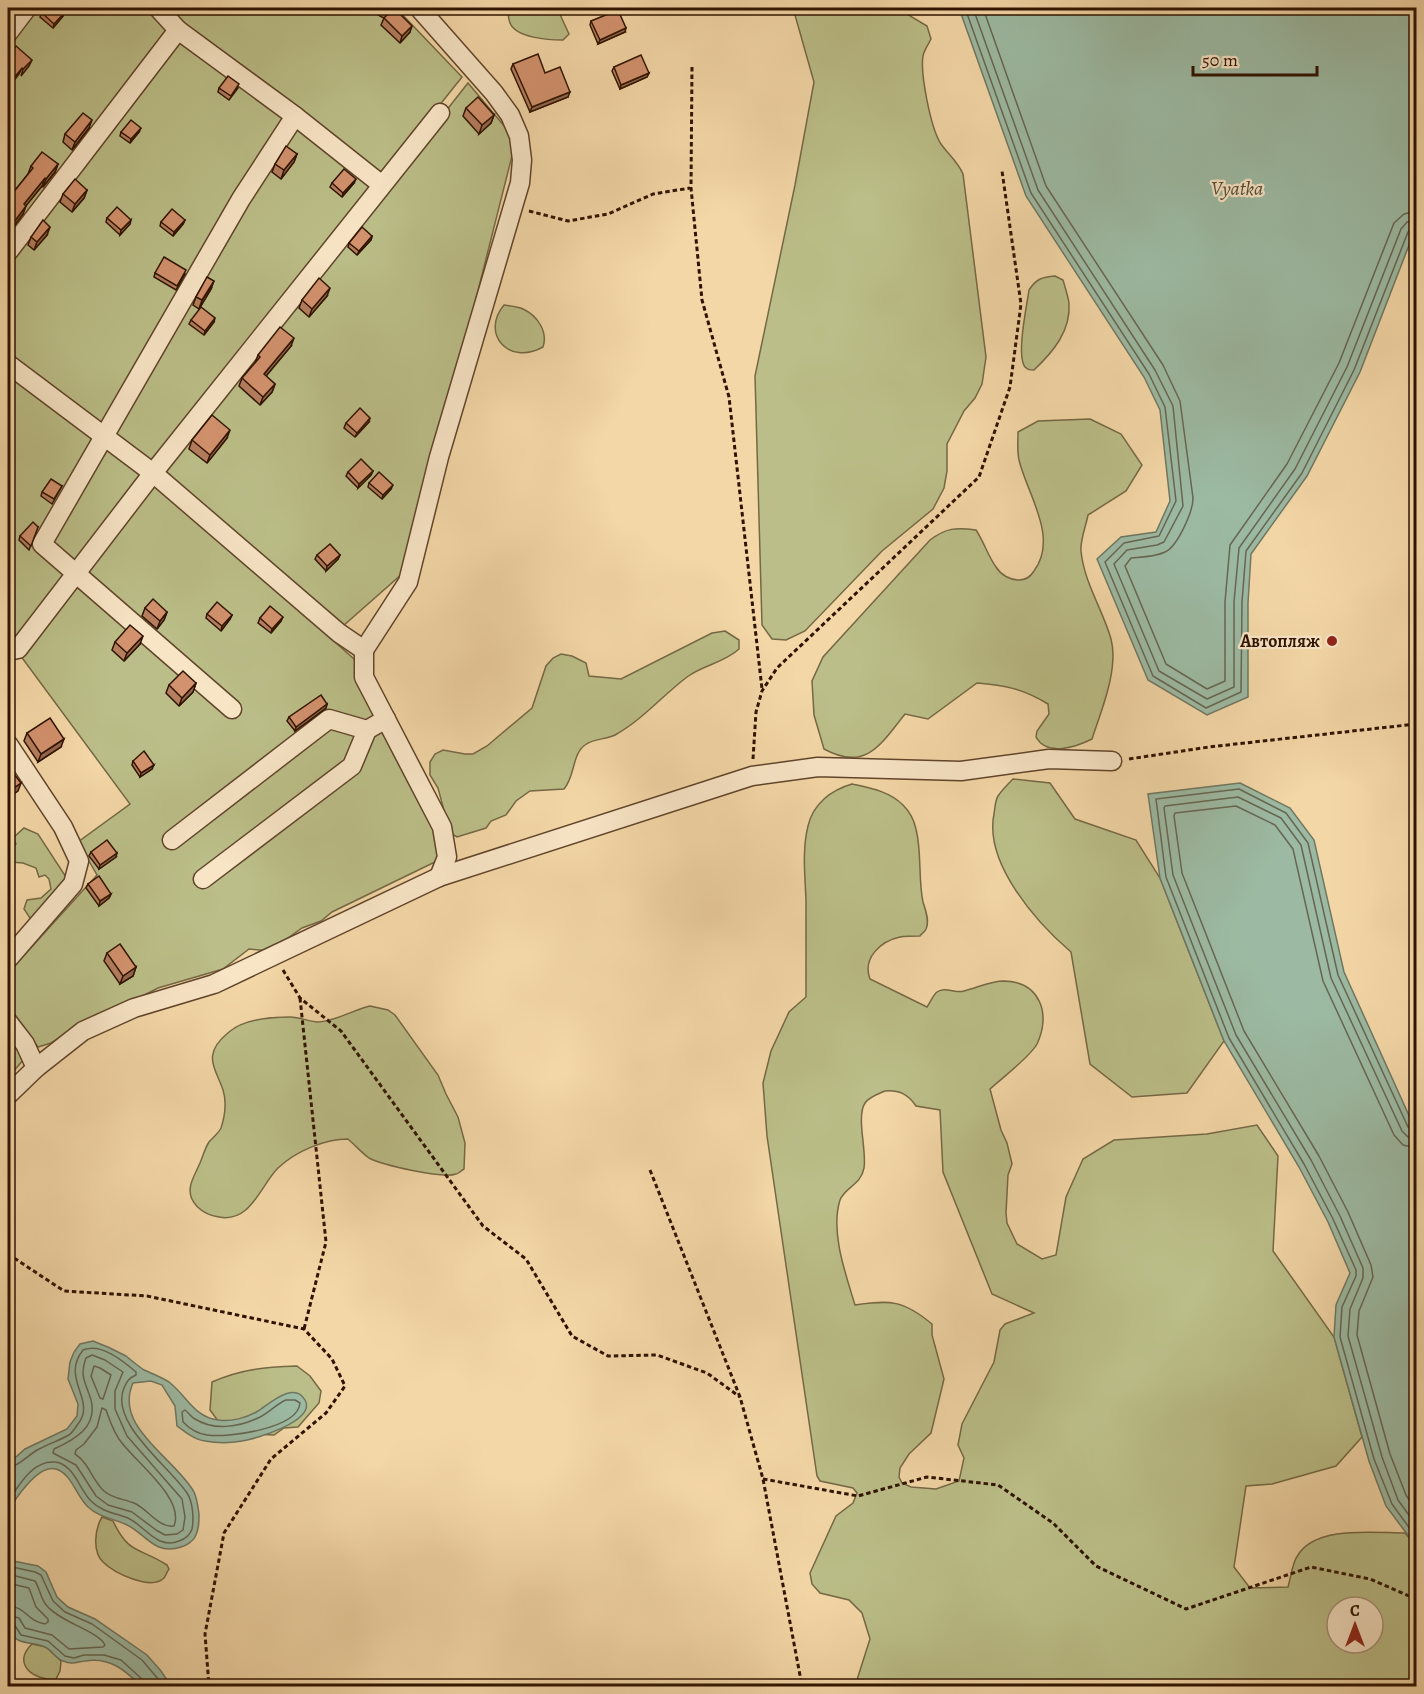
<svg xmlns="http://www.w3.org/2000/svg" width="1424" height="1694" font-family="Alegreya,serif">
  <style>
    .green { fill: #bbbe88; stroke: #756844; stroke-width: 1.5; fill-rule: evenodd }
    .water { fill: #9cbaa3; stroke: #707762; stroke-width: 1.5 }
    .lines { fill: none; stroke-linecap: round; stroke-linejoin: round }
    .shore { stroke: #666652; stroke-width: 1.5 }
    .minor-casing { stroke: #60442a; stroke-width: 21 }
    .path { stroke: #2f1300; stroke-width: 3; stroke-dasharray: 4.5 3; stroke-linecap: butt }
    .minor { stroke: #f8e5c6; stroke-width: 18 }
    .wall { fill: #b57e5f; stroke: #2f1300; stroke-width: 1.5 }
    .shaded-wall { fill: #94664d; stroke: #2f1300; stroke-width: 1.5 }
    .building { fill: #d3926e; stroke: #2f1300; stroke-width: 1.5 }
    .poi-dot { fill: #8f2418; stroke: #f8e5c6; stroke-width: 2 }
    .labels { text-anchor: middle; stroke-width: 4.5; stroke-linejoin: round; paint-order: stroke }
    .poi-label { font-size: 18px; font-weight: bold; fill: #2f1300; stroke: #f8e5c6; text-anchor: end }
    .water-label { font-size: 20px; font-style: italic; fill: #554d39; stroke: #f8e5c6 }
  </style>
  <rect width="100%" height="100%" fill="#f4d7a7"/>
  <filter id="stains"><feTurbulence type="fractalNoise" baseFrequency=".00333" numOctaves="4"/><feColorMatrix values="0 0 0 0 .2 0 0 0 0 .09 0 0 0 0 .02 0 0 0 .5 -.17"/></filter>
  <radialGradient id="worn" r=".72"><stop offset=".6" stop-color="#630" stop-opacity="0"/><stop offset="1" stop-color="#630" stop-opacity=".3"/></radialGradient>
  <g class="green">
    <polygon points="34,8 396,8 462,77 150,468 8,358 8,42"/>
    <path d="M508 8H557L569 34 563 40C549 40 516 38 510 23 508 18 508 13 508 8Z"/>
    <path d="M793 8H897L927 26 931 39C928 45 924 50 923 56 920 74 931 129 941 144 948 154 958 162 963 174L986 357 982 384 975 398 964 411 947 444V471L944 488 933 509 882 551 805 631 786 640 772 639 762 625 755 376 795 185 814 82Z"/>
    <polygon points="468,83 516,140 457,374 403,573 343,626 162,471"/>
    <path d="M1055 276 1063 280C1065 287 1068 296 1069 303 1071 331 1053 352 1034 370 1030 370 1028 370 1025 367 1016 355 1027 305 1029 290 1036 279 1042 277 1055 276Z"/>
    <path d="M504 305C510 306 517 306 523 309 538 316 548 332 543 347 509 366 480 334 504 305Z"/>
    <polygon points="8,369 144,473 13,647 8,647"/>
    <path d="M1090 419 1121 434 1142 465 1126 491 1088 515C1086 526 1080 540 1081 551 1084 583 1103 610 1111 639 1119 669 1101 711 1092 739 1076 747 1047 757 1036 737L1037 731 1049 714 1048 704C1023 689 1005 685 977 683L928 719 905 714C881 744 866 772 824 749L814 715 812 681 823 657 930 540C946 528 956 527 976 530 984 542 988 556 996 567 1001 575 1010 580 1019 580 1026 580 1031 576 1034 571 1059 537 1027 494 1019 460 1017 451 1018 441 1018 432L1038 421Z"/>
    <polygon points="154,481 354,659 386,719 434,831 439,860 332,912 321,921 302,928 270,951 249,949 223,969 158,988 115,1010 78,1026 51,1043 38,1047 8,1005 8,973 97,875 78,842 130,804 20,655"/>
    <path d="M725 631 739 640V649C724 663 703 665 687 677 662 696 642 720 615 735 605 740 594 738 585 745 572 754 575 777 564 789L530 791 516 801 506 815 491 821 486 828 457 837 450 833 438 788 430 775V762L435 754 443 750 465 754H473L487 746 532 708 546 666 553 658 561 654 572 656 586 663 589 676 621 679 712 633Z"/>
    <path d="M1013 779 1050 783 1075 819 1136 840 1160 878 1224 1041 1187 1093 1132 1097 1090 1064 1071 952C1036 922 984 863 994 814 995 808 995 801 998 796 1002 790 1008 784 1013 779Z"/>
    <path d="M852 784C870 788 889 791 903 805 909 811 914 820 916 829 922 853 918 878 923 902 925 909 930 921 926 929 925 932 922 933 920 936 913 936 906 936 900 937 881 941 862 958 870 979L927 1007C930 1003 933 995 937 992 945 986 956 994 964 991 977 988 990 981 1004 981 1041 982 1051 1015 1037 1044 1030 1057 1002 1078 990 1089L1001 1130 1007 1143 1012 1164 1008 1175 1006 1213 1007 1223 1017 1244 1042 1259 1056 1255 1066 1197 1083 1159 1114 1140 1207 1134 1257 1125 1278 1156 1273 1251 1334 1337 1362 1437 1336 1466 1272 1484 1246 1486 1234 1567 1250 1588 1288 1587C1291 1577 1292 1563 1298 1555 1316 1525 1375 1533 1405 1533L1416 1546V1686H855L870 1639 862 1613 849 1600 820 1593 812 1584 810 1573 836 1516 853 1503 857 1493 853 1488 820 1481 817 1476 767 1136 763 1083 771 1051 789 1012 806 997C806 965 806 932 806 900 805 876 802 850 808 826 813 804 831 790 852 784ZM885 1091C899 1090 908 1094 916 1106L940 1110 943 1172 992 1294 1034 1313 1005 1324 1000 1330 994 1362 962 1424 958 1445 964 1458 959 1481 936 1489 911 1487 902 1483 899 1477 900 1468 909 1454 931 1433 944 1379 932 1335V1324C903 1300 891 1300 855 1305 846 1275 830 1232 840 1200 845 1187 861 1185 864 1168 867 1151 856 1117 865 1103 869 1097 878 1094 885 1091ZM1337 1607H1373V1643H1337Z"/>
    <polygon points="24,828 38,834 66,877 61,889 41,917 30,918 24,909 27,900 41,898 51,889 49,879 45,875 39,877 36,868 23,863 11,862 8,858 8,853 16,844 13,838"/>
    <path d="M370 1006 388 1010 395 1015 438 1075 446 1094 458 1117 465 1143 464 1169C462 1170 458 1174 456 1174 443 1179 382 1165 369 1158 362 1153 355 1145 348 1139 325 1139 296 1151 278 1168 260 1186 251 1223 219 1217 203 1215 186 1202 191 1184 193 1177 197 1170 200 1163 203 1156 205 1148 209 1142 213 1137 218 1134 221 1128 223 1122 225 1112 225 1106 227 1075 193 1061 229 1032 244 1019 271 1017 290 1017 299 1017 308 1021 317 1022 334 1022 353 1010 370 1006Z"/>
    <polygon points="8,1036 24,1059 8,1078"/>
    <path d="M297 1366 310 1376 321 1391 319 1403 298 1427 284 1428 274 1435 233 1433 221 1425 210 1410 212 1382C242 1369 265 1367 297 1366Z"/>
    <path d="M102 1517 113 1521C129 1555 139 1547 167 1565L169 1569C168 1570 165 1577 164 1578 151 1591 114 1573 103 1562 92 1551 95 1529 102 1517Z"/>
    <path d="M32 1644 46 1647 61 1661 60 1671 56 1679C34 1681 11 1664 32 1644Z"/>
  </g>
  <g class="water">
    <polygon points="959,8 1416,8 1416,227 1360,372 1307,476 1251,554 1248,603 1248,697 1207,715 1148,680 1097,559 1121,537 1156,532 1170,501 1160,410 1144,377 1026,196"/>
    <polygon points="1240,783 1290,808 1314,840 1344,972 1416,1131 1416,1546 1386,1506 1369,1461 1334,1337 1336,1305 1350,1273 1328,1222 1299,1167 1224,1041 1160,878 1148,794"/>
    <path d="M93 1341C104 1345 115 1350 126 1356 132 1361 138 1366 144 1370 153 1374 161 1377 169 1382 187 1396 194 1417 218 1420 230 1422 247 1418 258 1411 268 1405 294 1380 305 1400 317 1421 255 1439 242 1441 231 1443 216 1443 205 1441 195 1440 185 1432 177 1426L175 1406 162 1385 151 1381 133 1383C113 1427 175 1458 194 1492 197 1498 198 1507 199 1514 199 1522 199 1530 195 1537 193 1541 186 1546 181 1547 153 1556 145 1532 125 1524 111 1518 99 1517 88 1507 76 1496 72 1474 56 1469 38 1464 15 1499 8 1512V1464L25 1449 67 1429 77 1416 78 1404 68 1379 70 1362 74 1352 80 1344Z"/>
    <path d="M8 1560 38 1566 46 1572 57 1597 68 1607 95 1619 147 1655 161 1671 171 1686H141C125 1670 110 1657 85 1661 77 1662 72 1665 63 1661 56 1659 52 1650 45 1647 37 1643 26 1644 18 1640 2 1632 7 1577 8 1560Z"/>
  </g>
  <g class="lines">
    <g class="shore">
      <polyline points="965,8 1031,193 1149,374 1165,407 1176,501 1159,536 1124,543 1105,562 1153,676 1206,708 1241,692 1242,602 1246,551 1302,473 1354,370 1408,232 1412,228 1416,228"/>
      <polyline points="973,8 1038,190 1155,370 1173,406 1183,506 1164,542 1157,545 1127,550 1114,564 1159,671 1207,699 1234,687 1234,602 1239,548 1295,469 1347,367 1401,229 1407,222 1416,220"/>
      <path d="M983 8 1046 186 1163 365 1180 401 1193 498C1193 512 1177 547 1165 552 1155 557 1142 557 1131 558L1125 566 1166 664 1207 689 1225 681V602L1230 545 1287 464 1339 363 1394 223 1404 214 1416 211"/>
      <polyline points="1416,1131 1412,1131 1408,1127 1338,975 1308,843 1286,813 1239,789 1156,799 1166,877 1229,1038 1304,1164 1333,1219 1356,1270 1356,1276 1342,1307 1340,1337 1374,1459 1392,1504 1416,1537"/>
      <polyline points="1416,1139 1408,1137 1402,1131 1331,978 1301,845 1281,818 1238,797 1165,806 1164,808 1173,875 1236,1035 1311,1160 1340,1216 1363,1268 1363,1278 1350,1309 1348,1336 1382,1457 1398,1500 1416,1525"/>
      <polyline points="1416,1148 1403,1145 1394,1135 1323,981 1293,849 1275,825 1236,806 1175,813 1174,816 1182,873 1244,1031 1319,1156 1348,1212 1371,1265 1373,1277 1359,1311 1357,1335 1390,1454 1406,1495 1416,1510"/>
      <path d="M92 1355 105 1360 123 1372 115 1391V1409L127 1436 182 1499 185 1517 183 1530 177 1534 165 1535 156 1530 132 1512 108 1505 96 1496 76 1465 53 1453 54 1449C74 1440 98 1427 91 1400 86 1382 79 1378 86 1358Z"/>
      <polygon points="94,1366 100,1368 111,1375 103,1399 100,1398 91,1376"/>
      <path d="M286 1400H295L300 1403C298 1429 227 1438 207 1435 198 1434 189 1428 183 1422L182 1412 185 1410C188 1412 191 1417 195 1419 214 1431 239 1427 258 1418 269 1413 276 1404 286 1400Z"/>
      <path d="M102 1408 106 1410C110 1421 114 1434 122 1443 137 1463 185 1499 174 1526 158 1528 148 1509 134 1503 124 1499 113 1499 104 1491 92 1480 89 1463 75 1454L76 1450 84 1444 97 1427Z"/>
      <path d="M8 1468C18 1467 29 1454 39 1449 49 1444 60 1440 69 1435 73 1432 75 1428 78 1424 97 1400 60 1379 83 1350 101 1343 122 1360 136 1372V1375C129 1378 127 1381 124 1388 109 1423 170 1467 187 1493 193 1502 194 1519 192 1529 190 1535 185 1539 179 1541 157 1550 145 1526 128 1518 115 1513 102 1512 91 1501 79 1489 74 1464 55 1462 32 1460 19 1486 8 1501"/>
      <polyline points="8,1566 35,1572 41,1575 53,1601 65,1612 92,1624 142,1660 164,1686"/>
      <path d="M8 1574 35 1581C40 1589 41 1600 47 1606 62 1623 98 1631 105 1645L103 1647 69 1649 52 1635 25 1628 19 1618 8 1615"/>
      <path d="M8 1583 29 1588 36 1607 48 1619V1622L45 1624C25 1620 27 1607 8 1606"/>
      <polyline points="8,1622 14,1624 21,1635 48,1641 65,1656 74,1658 84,1655 104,1655 121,1660 143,1680 145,1686"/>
    </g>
    <g class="minor-casing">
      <g id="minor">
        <polyline points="158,8 178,30 295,116 382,185"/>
        <polyline points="419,8 494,93 510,115 519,136 522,160 520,183 439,457 408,582 364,650 364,677 442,827 447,857 439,877"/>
        <polyline points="8,33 27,8"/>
        <polyline points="8,252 178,30"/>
        <polyline points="8,364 153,473 339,633 364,650"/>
        <polyline points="8,651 18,649 153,473 440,113"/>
        <polyline points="232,709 42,544 241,199 295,116"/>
        <polyline points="8,744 63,827 79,861 73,884 8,959"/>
        <polyline points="172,840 329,719 367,730"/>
        <polyline points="203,879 352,766 367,730 386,719"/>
        <polyline points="8,1022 25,1044 36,1068"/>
        <polyline points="8,1095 36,1068 83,1031 134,1008 214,984 439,877 752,776 818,767 961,771 1049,759 1112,761"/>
      </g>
    </g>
    <g class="path">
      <polyline points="692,67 691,188 702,300 729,397 762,689"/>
      <polyline points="529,211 568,221 608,214 653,194 690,188"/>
      <polyline points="753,759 756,712 762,691 777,668 979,477 1010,387 1021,304 1002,171"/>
      <polyline points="1129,759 1209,747 1416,724"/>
      <polyline points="283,970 300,998 341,1031 483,1226 526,1259 572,1336 608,1356 657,1355 707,1373 740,1397"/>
      <polyline points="300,998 326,1242 304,1329"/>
      <polyline points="650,1170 740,1397 763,1479 802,1686"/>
      <polyline points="8,1254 64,1291 147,1296 304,1329 332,1359 345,1386 326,1413 271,1459 224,1533 205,1634 209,1686"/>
      <polyline points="763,1479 858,1496 927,1477 998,1485 1053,1523 1096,1566 1186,1609 1311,1567 1370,1579 1416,1599"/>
    </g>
    <use href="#minor" class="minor"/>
  </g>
  <g class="wall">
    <polygon points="365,8 394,8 410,32 400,43 381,25 384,18"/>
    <polygon points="65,12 63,16 53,28 40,17 42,13"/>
    <polygon points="591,21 625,32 598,44 590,25"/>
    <polygon points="513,64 545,73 568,97 530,112 511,69"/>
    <polygon points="614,67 649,73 647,77 620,89 612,71"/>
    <polygon points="219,88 238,88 229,100 218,92"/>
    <polygon points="466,108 494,115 491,123 479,134 463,116"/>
    <polygon points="89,128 72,150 63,142 65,134"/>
    <polygon points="121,132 139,132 130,143 120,136"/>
    <polygon points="297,154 294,162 281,179 272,172 275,164"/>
    <polygon points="58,164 55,172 43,187 42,186 26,205 23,214 11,230 8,228 8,199 28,174 31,166"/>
    <polygon points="332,183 354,183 342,197 330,187"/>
    <polygon points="87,190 84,198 72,212 60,202 63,194"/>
    <polygon points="107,218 130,224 120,235 106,222"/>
    <polygon points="185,220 183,224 173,236 160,226 161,222"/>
    <polygon points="47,235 34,250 28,245 31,237"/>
    <polygon points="372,236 371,240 357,255 348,247 349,243"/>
    <polygon points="155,273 185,274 176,290 154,277"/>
    <polygon points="211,289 199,309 193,305 196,297"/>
    <polygon points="327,296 309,317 299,308 302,300"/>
    <polygon points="191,320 214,322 204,335 189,324"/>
    <polygon points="291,346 266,376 275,384 272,392 260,405 239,386 242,378 255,363 258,355"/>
    <polygon points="369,422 355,437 344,428 346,423"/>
    <polygon points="227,438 207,463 189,449 192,440"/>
    <polygon points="373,471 371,475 358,488 346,476 348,472"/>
    <polygon points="369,483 391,489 382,499 368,487"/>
    <polygon points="62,486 52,504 41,496 42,492"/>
    <polygon points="38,527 29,550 19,540 20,536"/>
    <polygon points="317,555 340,555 338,559 326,571 315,559"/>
    <polygon points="145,608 167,612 164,620 157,629 142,616"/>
    <polygon points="207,614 232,615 230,619 221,631 206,618"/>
    <polygon points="260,618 281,621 271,633 258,623"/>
    <polygon points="115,642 140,644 124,661 112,650"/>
    <polygon points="196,683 193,692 179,706 166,693 169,685"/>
    <polygon points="327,704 326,708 295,731 287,721 289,717"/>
    <polygon points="27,733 61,747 38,762 24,741"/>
    <polygon points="133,761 152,769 140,777 132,765"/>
    <polygon points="91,852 116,857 99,869 89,856"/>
    <polygon points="88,884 111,894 109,898 99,906 86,888"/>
    <polygon points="107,953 136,967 133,976 120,984 104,961"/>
  </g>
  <g class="shaded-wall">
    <polygon points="65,12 63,16 53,28 54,24"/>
    <polygon points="412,26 410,32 400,43 402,36"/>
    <polygon points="626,28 625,32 598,44 600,40"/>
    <polygon points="32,60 29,66 21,76 23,69"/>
    <polygon points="22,68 19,74 8,88 8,85"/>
    <polygon points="649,73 647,77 620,89 621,85"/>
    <polygon points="570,92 568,97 530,112 532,107"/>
    <polygon points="494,115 491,123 479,134 482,125"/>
    <polygon points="92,120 89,128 72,150 75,142"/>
    <polygon points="141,128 139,132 130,143 131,139"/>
    <polygon points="297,154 294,162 281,179 284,170"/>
    <polygon points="58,164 55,172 43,187 46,179"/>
    <polygon points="45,178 42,186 21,212 24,204"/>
    <polygon points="356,179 354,183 342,197 343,193"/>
    <polygon points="87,190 84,198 72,212 75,204"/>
    <polygon points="26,206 23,214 11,230 14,222"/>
    <polygon points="131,220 130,224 120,235 121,230"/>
    <polygon points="185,220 183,224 173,236 174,232"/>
    <polygon points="50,227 47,235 34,250 37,242"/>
    <polygon points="372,236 371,240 357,255 359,251"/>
    <polygon points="214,281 211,289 199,309 202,300"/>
    <polygon points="330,288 327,296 309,317 312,309"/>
    <polygon points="215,318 214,322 204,335 205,331"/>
    <polygon points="294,338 291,346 261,382 264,374"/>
    <polygon points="275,384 272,392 260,405 263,397"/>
    <polygon points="370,418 369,422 355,437 357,433"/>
    <polygon points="230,430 227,438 207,463 210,455"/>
    <polygon points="373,471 371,475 358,488 359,484"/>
    <polygon points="393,485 391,489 382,499 383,495"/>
    <polygon points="340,555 338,559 326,571 327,566"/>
    <polygon points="167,612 164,620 157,629 160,621"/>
    <polygon points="232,615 230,619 221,631 222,626"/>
    <polygon points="283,617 281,621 271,633 272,629"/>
    <polygon points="143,636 140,644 124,661 127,653"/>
    <polygon points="196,683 193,692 179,706 182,698"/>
    <polygon points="327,704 326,708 295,731 296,727"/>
    <polygon points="64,739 61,747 38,762 41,754"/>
    <polygon points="154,765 152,769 140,777 141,773"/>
    <polygon points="21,783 18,791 8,798 8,792"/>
    <polygon points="117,853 116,857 99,869 100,865"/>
    <polygon points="111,894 109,898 99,906 100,901"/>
    <polygon points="136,967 133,976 120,984 123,976"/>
  </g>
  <g class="building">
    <polygon points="46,8 59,8 65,12 54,24 42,13"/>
    <polygon points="380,8 394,8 412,26 402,36 384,18 390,12"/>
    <polygon points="618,10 626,28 600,40 591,21"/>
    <polygon points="16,46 32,60 23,69 22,68 8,85 8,56"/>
    <polygon points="538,54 545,73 560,67 570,92 532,107 513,64"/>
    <polygon points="641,55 649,73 621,85 614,67"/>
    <polygon points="228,76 239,84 231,96 219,88"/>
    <polygon points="478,97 494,115 482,125 466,108"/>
    <polygon points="83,113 92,120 75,142 65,134"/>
    <polygon points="131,120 141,128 131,139 121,132"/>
    <polygon points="286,146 297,154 284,170 275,164"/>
    <polygon points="42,152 58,164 46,179 45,178 24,204 26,206 14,222 10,219 8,223 8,199 33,168 31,166"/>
    <polygon points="344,169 356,179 343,193 332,183"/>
    <polygon points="75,179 87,190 75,204 63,194"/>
    <polygon points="117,207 131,220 121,230 107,218"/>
    <polygon points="172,209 185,220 174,232 161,222"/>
    <polygon points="43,220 50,227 37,242 31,237"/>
    <polygon points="362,227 372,236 359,251 349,243"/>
    <polygon points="164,257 186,270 177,286 155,273"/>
    <polygon points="207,277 214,281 202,300 196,297"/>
    <polygon points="319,278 330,288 312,309 302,300"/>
    <polygon points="201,307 215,318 205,331 191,320"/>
    <polygon points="280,327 294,338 264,374 275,384 263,397 242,378 260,357 258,355"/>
    <polygon points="360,408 370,418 357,433 346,423"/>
    <polygon points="212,415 230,430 210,455 192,440"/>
    <polygon points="361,459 373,471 359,484 348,472"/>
    <polygon points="379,472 393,485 383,495 369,483"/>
    <polygon points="51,479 62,486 54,499 42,492"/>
    <polygon points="33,522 38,527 31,546 20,536"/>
    <polygon points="330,544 340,555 327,566 317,555"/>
    <polygon points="153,599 167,612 160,621 145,608"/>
    <polygon points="217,602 232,615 222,626 207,614"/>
    <polygon points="270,606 283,617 272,629 260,618"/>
    <polygon points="130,625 143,636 127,653 115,642"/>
    <polygon points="183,671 196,683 182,698 169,685"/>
    <polygon points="321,695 327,704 296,727 289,717"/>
    <polygon points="50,718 64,739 41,754 27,733"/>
    <polygon points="144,751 154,765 141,773 133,761"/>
    <polygon points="8,766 21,783 8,792"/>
    <polygon points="107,840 117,853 100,865 91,852"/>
    <polygon points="99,876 111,894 100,901 88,884"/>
    <polygon points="120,944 136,967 123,976 107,953"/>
  </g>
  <circle class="poi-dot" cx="1332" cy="641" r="6"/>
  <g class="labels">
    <g class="poi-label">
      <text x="1320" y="647">Автопляж</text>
    </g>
    <g class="water-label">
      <text x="1237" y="195">Vyatka</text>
    </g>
  </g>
  <rect width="1424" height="1694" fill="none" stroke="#f4d7a7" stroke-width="30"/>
  <rect x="9" y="9" width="1406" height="1676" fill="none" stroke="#2f1300" stroke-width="3"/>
  <rect x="15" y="15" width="1394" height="1664" fill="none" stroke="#2f1300" stroke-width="1.5"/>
  <g transform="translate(1355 1625)"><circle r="28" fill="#f8e5c6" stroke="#a89177" stroke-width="1.5"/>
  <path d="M0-4.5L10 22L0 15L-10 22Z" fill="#8f2418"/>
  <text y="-9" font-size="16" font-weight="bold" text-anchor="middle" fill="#2f1300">С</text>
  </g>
  <path d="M1193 66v9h124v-9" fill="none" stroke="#2f1300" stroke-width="3"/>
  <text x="1202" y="66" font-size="18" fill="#2f1300" stroke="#f8e5c6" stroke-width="4.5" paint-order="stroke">50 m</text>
  <rect width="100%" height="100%" filter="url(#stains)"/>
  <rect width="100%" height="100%" fill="url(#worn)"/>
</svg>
